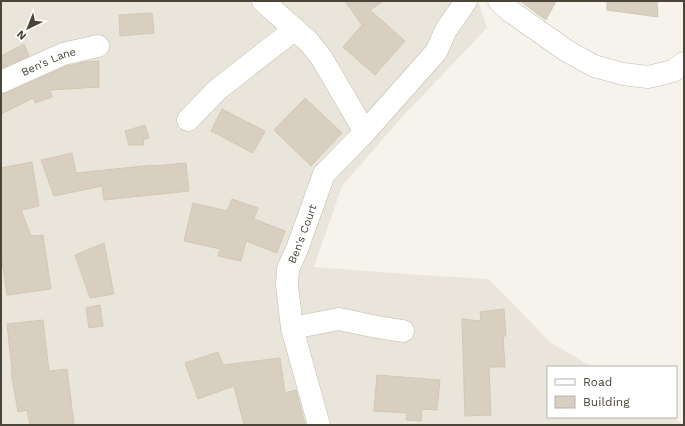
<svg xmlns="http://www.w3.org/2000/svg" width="685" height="426" font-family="'Work Sans',sans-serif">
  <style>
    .residential { fill: #eae5da }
    .building { fill: #d8cfc1; stroke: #d3c7b4 }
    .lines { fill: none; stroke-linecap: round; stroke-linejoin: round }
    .minor-casing { stroke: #c2bbae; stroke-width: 23 }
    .minor { stroke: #fff; stroke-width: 22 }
    .labels { text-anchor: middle; stroke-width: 4; stroke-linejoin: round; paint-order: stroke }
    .street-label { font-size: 11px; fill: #4b4439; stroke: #fff }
  </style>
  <rect width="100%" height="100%" fill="#f6f3ec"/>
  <polygon class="residential" points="1,1 478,1 487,28 402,117 342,186 314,267 420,275 489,279 550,342 592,367 548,367 548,417 673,417 684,425 1,425"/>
  <g class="building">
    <polygon points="345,1 383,1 370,10 405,41 375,75 343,47 362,25"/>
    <polygon points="520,1 556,1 546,20"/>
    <polygon points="607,1 657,1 658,17 607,10"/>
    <polygon points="152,13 154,33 120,36 119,15"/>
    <polygon points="24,44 29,56 1,68 1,56"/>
    <polygon points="99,61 99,87 50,90 52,97 35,103 33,98 1,114 1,94 6,93 67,66 85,62"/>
    <polygon points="305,98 342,133 311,166 274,130"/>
    <polygon points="222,109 265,131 253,153 211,131"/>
    <polygon points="145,125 149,138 143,140 144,145 129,145 125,131"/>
    <polygon points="72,153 76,173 154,165 154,166 186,163 189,191 104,200 102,186 54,196 41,160"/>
    <polygon points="32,162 39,206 21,210 31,236 43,235 51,289 7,295 1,254 1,168"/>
    <polygon points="232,199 258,208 254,219 285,231 277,253 246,241 241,261 218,256 220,249 184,241 193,203 227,211"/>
    <polygon points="104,243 114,294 90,298 75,255"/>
    <polygon points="100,305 103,326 89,328 86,308"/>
    <polygon points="504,309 506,336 503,336 505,367 489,367 491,415 465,416 462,319 481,321 480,312"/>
    <polygon points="43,320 49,371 67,369 74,425 30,425 27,410 18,412 11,372 12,371 7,324"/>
    <polygon points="218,352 223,365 280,358 285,393 296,390 305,425 244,425 234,386 198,399 185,363"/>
    <polygon points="377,375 440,380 437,410 422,409 421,421 406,420 407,413 374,411"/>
  </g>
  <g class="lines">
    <g class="minor-casing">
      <g id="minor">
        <polyline points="263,1 309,42 321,57 365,132"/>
        <polyline points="499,1 510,11 567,51 594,66 623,74 648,77 673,71 684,63"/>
        <path id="s1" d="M1 82 63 54 98 46"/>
        <polyline points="188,120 217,90 295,29"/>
        <polyline points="292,328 339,319 377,327 403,331"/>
        <path id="s2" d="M319 425 292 328 287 285 288 269 297 249 324 174 365 132 436 52 446 30 466 1"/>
      </g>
    </g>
    <use href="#minor" class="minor"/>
  </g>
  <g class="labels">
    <g class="street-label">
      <text dy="4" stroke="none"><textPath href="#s1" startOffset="52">Ben's Lane</textPath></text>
      <text dy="4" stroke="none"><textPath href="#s2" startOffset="198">Ben's Court</textPath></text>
    </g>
  </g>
  <rect width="685" height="426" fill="none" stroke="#4b4439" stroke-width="4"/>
  <rect x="547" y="366" width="130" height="52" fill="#ffffff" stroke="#b7b4b0"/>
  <rect x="555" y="379" width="20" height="6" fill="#ffffff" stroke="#b7b4b0"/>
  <text x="583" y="386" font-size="12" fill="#4b4439">Road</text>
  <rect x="555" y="396" width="20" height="12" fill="#d8cfc1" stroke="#b7b4b0"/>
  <text x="583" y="406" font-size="12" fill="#4b4439">Building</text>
  <g transform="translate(28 28) rotate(223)" stroke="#ffffff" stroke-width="3" paint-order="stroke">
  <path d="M0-3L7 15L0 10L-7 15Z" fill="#4b4439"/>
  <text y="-6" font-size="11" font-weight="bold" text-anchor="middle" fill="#4b4439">N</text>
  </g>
</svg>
